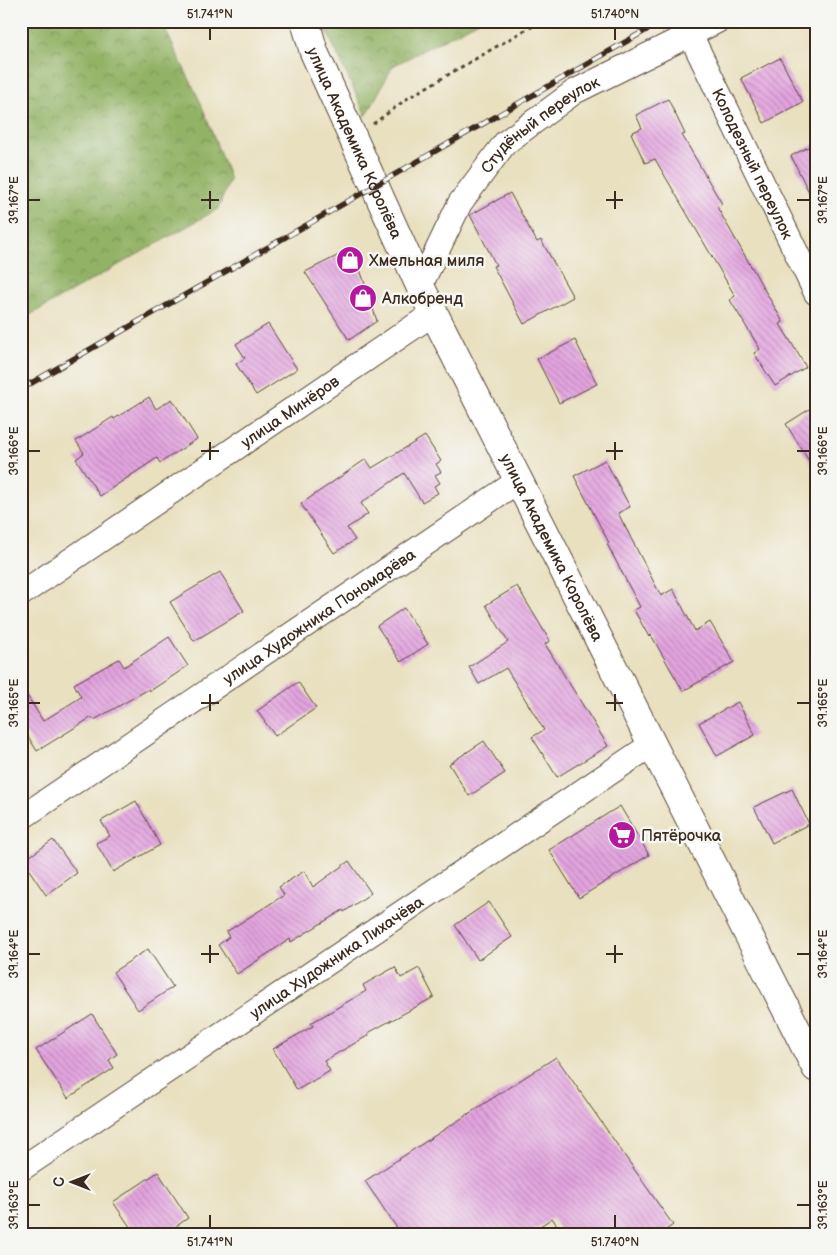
<svg xmlns="http://www.w3.org/2000/svg" width="837" height="1255" font-family="'Balsamiq Sans',sans-serif">
  <style>
    .forest { fill: url(#forest-crowns); stroke: #666e42 }
    .building { fill: url(#building-back-hatch) }
    .lines { fill: none; stroke-linecap: round; stroke-linejoin: round }
    .minor-casing { stroke: #554536; stroke-width: 26 }
    .tertiary-casing { stroke: #554536; stroke-width: 30 }
    .path { stroke: #554536; stroke-width: 3; stroke-dasharray: 4 4; stroke-linecap: butt }
    .minor { stroke: #fff; stroke-width: 24 }
    .tertiary { stroke: #fff; stroke-width: 28 }
    .rail-casing { stroke: #3b2a1e; stroke-width: 5.5 }
    .rail { stroke: #f6f6f2; stroke-width: 4; stroke-dasharray: 11; stroke-linecap: butt }
    .ticks { fill: none; stroke: #3b2a1e; stroke-width: 2 }
    .labels { text-anchor: middle; stroke-width: 5; stroke-linejoin: round; paint-order: stroke }
    .street-label { font-size: 16px; fill: #3b2a1e; stroke: #f6f6f2 }
    .poi-label { font-size: 16px; fill: #3b2a1e; stroke: #f6f6f2; text-anchor: start }
    .neatline { fill: none; stroke: #3b2a1e; stroke-width: 2 }
    .ticks-label { font-size: 12px; text-anchor: middle; fill: #3b2a1e }
  </style>
  <defs>
    <pattern id="forest-crowns" width="20" height="18" patternUnits="userSpaceOnUse" patternTransform="scale(1.25)"><rect width="20" height="18" fill="#92b265"/><path d="M2 6a3 3 0 1 1 6 0M12 15a3 3 0 1 1 6 0" fill="none" stroke="#789153"/></pattern>
    <pattern id="building-back-hatch" width="6" height="6" patternUnits="userSpaceOnUse" patternTransform="scale(1.25)"><rect width="6" height="6" fill="#e3a4e0"/><path d="M-1 5l2 2M0 0l6 6M5-1l2 2" fill="none" stroke="#b986b5"/></pattern>
  </defs>
  <rect width="100%" height="100%" fill="#f6f6f2"/>
  <filter id="ink" filterUnits="userSpaceOnUse"><feTurbulence type="fractalNoise" baseFrequency=".02" numOctaves="2"/><feDisplacementMap in="SourceGraphic" scale="10" xChannelSelector="R" yChannelSelector="G"/><feConvolveMatrix kernelMatrix="1 2 1 2 8 2 1 2 1" color-interpolation-filters="sRGB"/></filter>
  <filter id="wash" filterUnits="userSpaceOnUse"><feTurbulence type="fractalNoise" baseFrequency=".0096" numOctaves="4" result="noise"/><feDisplacementMap in="SourceGraphic" scale="20" xChannelSelector="R" yChannelSelector="G"/><feGaussianBlur stdDeviation="1.12" result="paint"/><feColorMatrix in="noise" values="0 0 0 0 0 0 0 0 0 0 0 0 0 0 0 0 0 1.4 0 .05"/><feComposite in="paint" operator="in"/></filter>
  <g filter="url(#wash)">
    <rect width="100%" height="100%" fill="#e9e0bf"/>
    <g class="forest">
      <polygon points="21,21 161,21 200,101 230,179 218,209 21,320"/>
      <polygon points="323,21 479,21 393,66 366,116 326,30"/>
    </g>
    <g id="blocks">
      <g class="building">
        <polygon points="780,58 803,102 764,123 741,78"/>
        <polygon points="668,99 685,134 682,135 722,204 717,207 783,322 780,324 806,367 775,386 754,353 760,349 730,300 735,296 655,159 645,163 631,133 642,128 636,115"/>
        <polygon points="816,143 816,206 791,156"/>
        <polygon points="510,193 537,242 541,240 573,297 524,324 493,266 496,265 470,215"/>
        <polygon points="353,248 377,321 349,340 305,272"/>
        <polygon points="268,324 297,369 256,395 236,364 245,358 236,344"/>
        <polygon points="575,340 597,384 559,403 537,359"/>
        <polygon points="149,397 156,409 172,399 197,439 160,463 157,458 100,496 76,459 84,453 76,441 113,417 114,419"/>
        <polygon points="816,405 816,472 786,424"/>
        <polygon points="425,436 441,461 436,464 441,472 435,475 440,483 434,486 438,493 422,502 404,473 361,503 368,514 347,528 355,540 334,553 301,504 366,459 372,468"/>
        <polygon points="605,460 630,507 618,513 661,596 673,589 695,631 710,622 734,662 683,691 651,635 649,637 634,610 640,607 607,544 609,543 574,476"/>
        <polygon points="220,572 244,611 194,641 170,602"/>
        <polygon points="517,586 550,641 545,644 608,746 557,777 532,737 544,730 506,668 479,684 469,667 508,642 486,605"/>
        <polygon points="404,608 428,644 401,662 377,626"/>
        <polygon points="169,637 188,666 150,691 149,689 94,720 92,717 37,751 21,725 21,686 43,721 81,697 74,684 119,659 124,667"/>
        <polygon points="298,682 316,708 275,736 257,711"/>
        <polygon points="738,702 755,735 717,756 699,723"/>
        <polygon points="484,741 505,773 469,796 449,764"/>
        <polygon points="792,789 809,824 772,843 754,807"/>
        <polygon points="136,801 160,845 113,872 96,843 110,836 101,821"/>
        <polygon points="620,806 649,855 579,898 549,850"/>
        <polygon points="53,840 77,873 46,895 23,861"/>
        <polygon points="349,861 371,893 344,912 343,910 291,942 290,939 237,974 218,945 229,937 226,932 284,895 279,887 304,871 313,887"/>
        <polygon points="489,902 512,937 478,960 455,925"/>
        <polygon points="148,949 173,987 138,1010 113,972"/>
        <polygon points="395,967 401,978 419,968 434,997 368,1033 369,1035 324,1061 330,1071 297,1090 273,1049 313,1026 311,1023 366,991 363,985"/>
        <polygon points="92,1014 117,1054 109,1060 114,1068 68,1098 36,1050"/>
        <polygon points="556,1057 673,1225 660,1234 563,1234 552,1218 529,1234 401,1234 365,1181"/>
        <polygon points="158,1172 188,1218 165,1234 135,1234 113,1202"/>
      </g>
    </g>
  </g>
  <g filter="url(#ink)">
    <use href="#blocks" fill-opacity="0" stroke="#554536" stroke-width="1"/>
    <g class="lines">
      <g class="minor-casing">
        <g id="minor">
          <path id="s1" d="M690 34 816 293"/>
          <path id="s2" d="M420 286 460 203 505 143 574 92 717 21"/>
          <path id="s3" d="M21 594 434 313"/>
          <path id="s4" d="M21 818 518 481"/>
          <path id="s5" d="M21 1169 651 745"/>
        </g>
      </g>
      <g class="tertiary-casing">
        <g id="tertiary">
          <path id="s6" d="M305 21 314 52 420 286 816 1068"/>
        </g>
      </g>
      <polyline class="path" points="373,124 408,98 525,30 544,21"/>
      <use href="#minor" class="minor"/>
      <use href="#tertiary" class="tertiary"/>
      <g class="rail-casing">
        <polyline id="rail" points="21,389 662,21"/>
      </g>
      <use href="#rail" class="rail"/>
    </g>
  </g>
  <path class="ticks" d="M210 28V40M615 28V40M210 191V209M615 191V209M28 200H40M201 200H219M606 200H623M797 200H810M210 442V460M615 442V460M28 451H40M201 451H219M606 451H623M797 451H810M210 694V711M615 694V711M28 703H40M201 703H219M606 703H623M797 703H810M210 945V963M615 945V963M28 954H40M201 954H219M606 954H623M797 954H810M28 1205H40M797 1205H810M210 1215V1228M615 1215V1228"/>
  <defs>
    <g id="shop-disc" transform="scale(1.4375)"><circle r="9.5" fill="#b5179e" stroke="#f6f6f2"/><path d="M-5-2.5h2.3a2.7 3.5 0 0 1 5.4 0H5L5.5 6h-11ZM-1.5-2.5h3a1.5 2.3 0 0 0-3 0Z" fill="#fff"/></g>
    <g id="supermarket-disc" transform="scale(1.4375)"><circle r="9.5" fill="#b5179e" stroke="#f6f6f2"/><path d="M-6-5.5h2.5l.6 2H6L4.5 2H-2.5L-4.4-4H-6ZM-1.5 3.2a1.3 1.3 0 1 0 .1 0ZM3 3.2a1.3 1.3 0 1 0 .1 0Z" fill="#fff"/></g>
  </defs>
  <g fill-rule="evenodd">
    <use href="#shop-disc" x="350" y="260"/>
    <use href="#shop-disc" x="363" y="298"/>
    <use href="#supermarket-disc" x="622" y="835"/>
  </g>
  <g class="labels">
    <g class="street-label">
      <text dy="6" stroke="none"><textPath href="#s2" startOffset="206">Студёный переулок</textPath></text>
      <text dy="6" stroke="none"><textPath href="#s6" startOffset="132">улица Академика Королёва</textPath></text>
      <text dy="6" stroke="none"><textPath href="#s1" startOffset="144">Колодезный переулок</textPath></text>
      <text dy="6" stroke="none"><textPath href="#s3" startOffset="325">улица Минёров</textPath></text>
      <text dy="6" stroke="none"><textPath href="#s6" startOffset="582">улица Академика Королёва</textPath></text>
      <text dy="6" stroke="none"><textPath href="#s4" startOffset="360">улица Художника Пономарёва</textPath></text>
      <text dy="6" stroke="none"><textPath href="#s5" startOffset="380">улица Художника Лихачёва</textPath></text>
    </g>
    <g class="poi-label">
      <text x="369" y="266">Хмельная миля</text>
      <text x="382" y="304">Алкобренд</text>
      <text x="641" y="841">Пятёрочка</text>
    </g>
  </g>
  <rect width="837" height="1255" fill="none" stroke="#f6f6f2" stroke-width="55"/>
  <g transform="translate(72 1182) rotate(270)" stroke="#f6f6f2" stroke-width="4" paint-order="stroke">
  <path d="M0-4L9 19L0 12L-9 19Z" fill="#3b2a1e"/>
  <text y="-8" font-size="14" font-weight="bold" text-anchor="middle" fill="#3b2a1e">С</text>
  </g>
  <rect x="28" y="28" width="782" height="1200" class="neatline"/>
  <g class="ticks-label">
    <text x="210" y="18">51.741°N</text>
    <text x="615" y="18">51.740°N</text>
    <text transform="translate(823 200) rotate(-90)" y="4">39.167°E</text>
    <text transform="translate(14 200) rotate(-90)" y="4">39.167°E</text>
    <text transform="translate(823 451) rotate(-90)" y="4">39.166°E</text>
    <text transform="translate(14 451) rotate(-90)" y="4">39.166°E</text>
    <text transform="translate(823 703) rotate(-90)" y="4">39.165°E</text>
    <text transform="translate(14 703) rotate(-90)" y="4">39.165°E</text>
    <text transform="translate(14 954) rotate(-90)" y="4">39.164°E</text>
    <text transform="translate(823 954) rotate(-90)" y="4">39.164°E</text>
    <text transform="translate(14 1205) rotate(-90)" y="4">39.163°E</text>
    <text transform="translate(823 1205) rotate(-90)" y="4">39.163°E</text>
    <text x="210" y="1246">51.741°N</text>
    <text x="615" y="1246">51.740°N</text>
  </g>
</svg>
